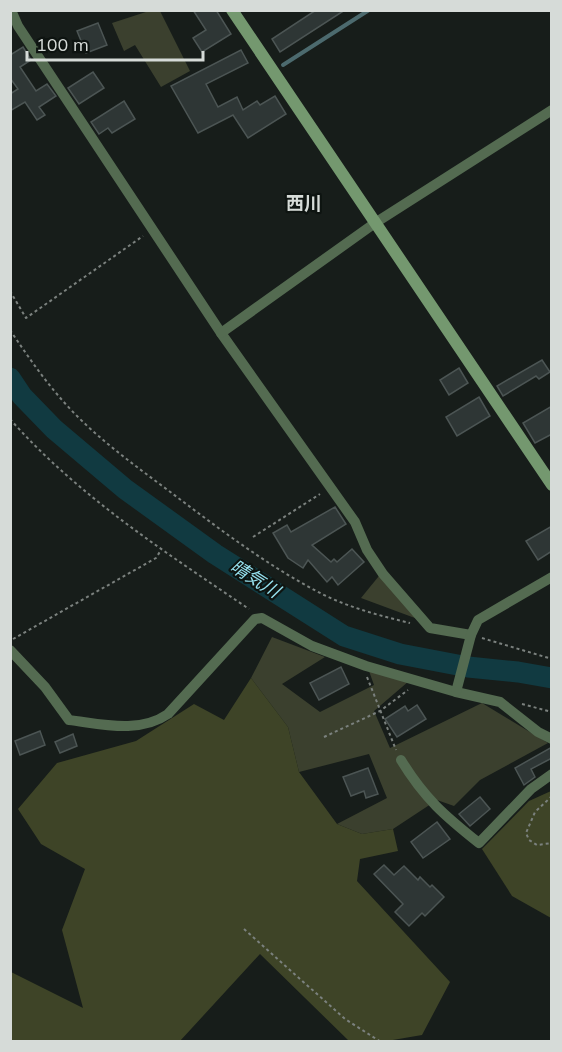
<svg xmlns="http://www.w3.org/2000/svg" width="562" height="1052" font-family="Mulish,'Noto Sans JP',sans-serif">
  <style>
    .green { fill: #3b402e }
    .forest { fill: #3e4427 }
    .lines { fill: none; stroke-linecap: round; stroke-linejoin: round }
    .stream { stroke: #4c6a6e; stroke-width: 4 }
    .river { stroke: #113a41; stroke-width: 21 }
    .building { fill: #2e3635; stroke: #4c5554; stroke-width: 1.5 }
    .path { stroke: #7b817e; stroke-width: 2; stroke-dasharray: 3 3; stroke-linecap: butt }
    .street { stroke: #546b51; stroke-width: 10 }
    .secondary { stroke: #74986f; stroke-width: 12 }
    .labels { text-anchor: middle; stroke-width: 4.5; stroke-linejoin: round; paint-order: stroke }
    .neighbourhood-label { font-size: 18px; font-weight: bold; fill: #d6dbd8; stroke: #0e1411 }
    .water-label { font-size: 18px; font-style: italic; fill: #96e1ef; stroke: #0e1411 }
  </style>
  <rect width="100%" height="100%" fill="#171d1a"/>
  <g class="green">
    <polygon points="149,11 160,11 190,71 161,87 135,45 124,51 112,23"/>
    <polygon points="383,571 431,624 361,598"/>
    <polygon points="272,637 325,657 282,684 320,712 374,685 369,671 409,681 374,711 390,748 482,703 548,743 480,780 454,806 437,800 393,829 362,834 337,824 387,798 369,754 299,772 288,727 251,678"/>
  </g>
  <g class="forest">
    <polygon points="251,678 288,727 299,772 337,824 362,834 393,829 398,851 360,859 357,881 450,982 422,1035 387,1041 349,1041 260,954 180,1041 11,1041 11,972 83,1008 62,930 85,869 41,844 18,809 57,763 136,741 194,704 224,720"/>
    <polygon points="551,791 551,918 512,896 482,849 529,801"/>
  </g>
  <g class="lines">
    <polyline class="stream" points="283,65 369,10"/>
    <polyline class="river" points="10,378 22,396 54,429 125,489 215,554 344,636 400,654 468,667 518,672 552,678"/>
  </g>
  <g class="building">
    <polygon points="193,10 216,10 231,34 202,52 193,38 206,30"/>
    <polygon points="316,10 345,10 280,52 272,39"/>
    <polygon points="98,23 107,45 86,53 77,31"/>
    <polygon points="23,47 31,60 20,67 36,91 47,84 56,96 39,107 45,115 37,120 25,102 10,111 10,94 18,89 10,78 10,51 12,54"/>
    <polygon points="241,50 248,63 206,84 218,107 237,97 243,110 257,101 260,105 275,96 286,114 248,138 233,115 198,133 171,86"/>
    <polygon points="93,72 104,88 79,104 68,88"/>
    <polygon points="124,101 135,119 112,133 108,128 99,134 91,122"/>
    <polygon points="542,360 550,372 539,379 536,376 503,396 497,386"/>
    <polygon points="459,368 468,383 449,395 440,380"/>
    <polygon points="479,397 490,416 457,436 446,417"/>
    <polygon points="552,406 552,434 535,443 523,423"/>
    <polygon points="335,507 346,524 312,545 331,562 334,559 337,562 352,549 364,562 338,585 332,577 327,582 308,560 303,568 288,558 273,533 287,525 291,532"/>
    <polygon points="552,526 552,551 538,560 526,541"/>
    <polygon points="341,667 349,684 319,700 310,683"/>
    <polygon points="417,705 426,719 397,737 385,719 405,706 408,711"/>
    <polygon points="40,731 45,745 20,755 15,741"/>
    <polygon points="73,734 77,746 60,753 55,742"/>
    <polygon points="552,747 552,758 531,769 535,777 524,785 515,768"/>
    <polygon points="368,768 378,794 366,798 364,791 351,796 343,777"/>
    <polygon points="480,797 490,809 470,826 459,814"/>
    <polygon points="437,822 450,839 423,858 411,842"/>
    <polygon points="384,865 394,875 404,866 418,880 420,877 430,887 432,885 444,897 425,916 422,913 409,926 395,912 403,904 374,874"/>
  </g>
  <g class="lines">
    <g class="path">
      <polyline points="10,291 26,318 143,236"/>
      <path d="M10 330C31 361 51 390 77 416 105 444 137 467 169 491 218 528 269 567 324 595 351 608 381 616 410 623"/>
      <path d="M10 419C78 496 165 552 249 609"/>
      <polyline points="253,537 320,494"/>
      <polyline points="482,638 552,659"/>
      <polyline points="13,639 156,558 161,550"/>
      <polyline points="367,677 396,750"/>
      <polyline points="522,704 552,712"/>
      <polyline points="324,737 380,711 408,690"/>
      <polyline points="552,796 535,812 526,833 529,840 537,845 552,843"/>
      <polyline points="244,929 345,1019 381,1042"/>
    </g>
    <g class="street">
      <polyline points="11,10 18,26 221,333 355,522 367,550 383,574 430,628 471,635"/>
      <polyline points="221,333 375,223 552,110"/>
      <path d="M10 650 45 687 69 720C102 724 139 734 168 714L255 619 262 618 312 646 366 666 456 692 500 702 538 732 552 739"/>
      <polyline points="456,692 471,635 478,620 552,577"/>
      <path d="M401 760C424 798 445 816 479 843L531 789 552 774"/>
    </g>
    <polyline class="secondary" points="232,10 552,485"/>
  </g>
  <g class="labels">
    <g class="neighbourhood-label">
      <text x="304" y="210">西川</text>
    </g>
    <g class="water-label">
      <text transform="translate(255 579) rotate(32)" y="6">晴気川</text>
    </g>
  </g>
  <rect width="562" height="1052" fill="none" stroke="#d6dbd8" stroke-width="24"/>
  <path d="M27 51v9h176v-9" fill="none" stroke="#d6dbd8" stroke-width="3"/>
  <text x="36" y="51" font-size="18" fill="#d6dbd8" stroke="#0e1411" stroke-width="4.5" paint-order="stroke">100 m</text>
</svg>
